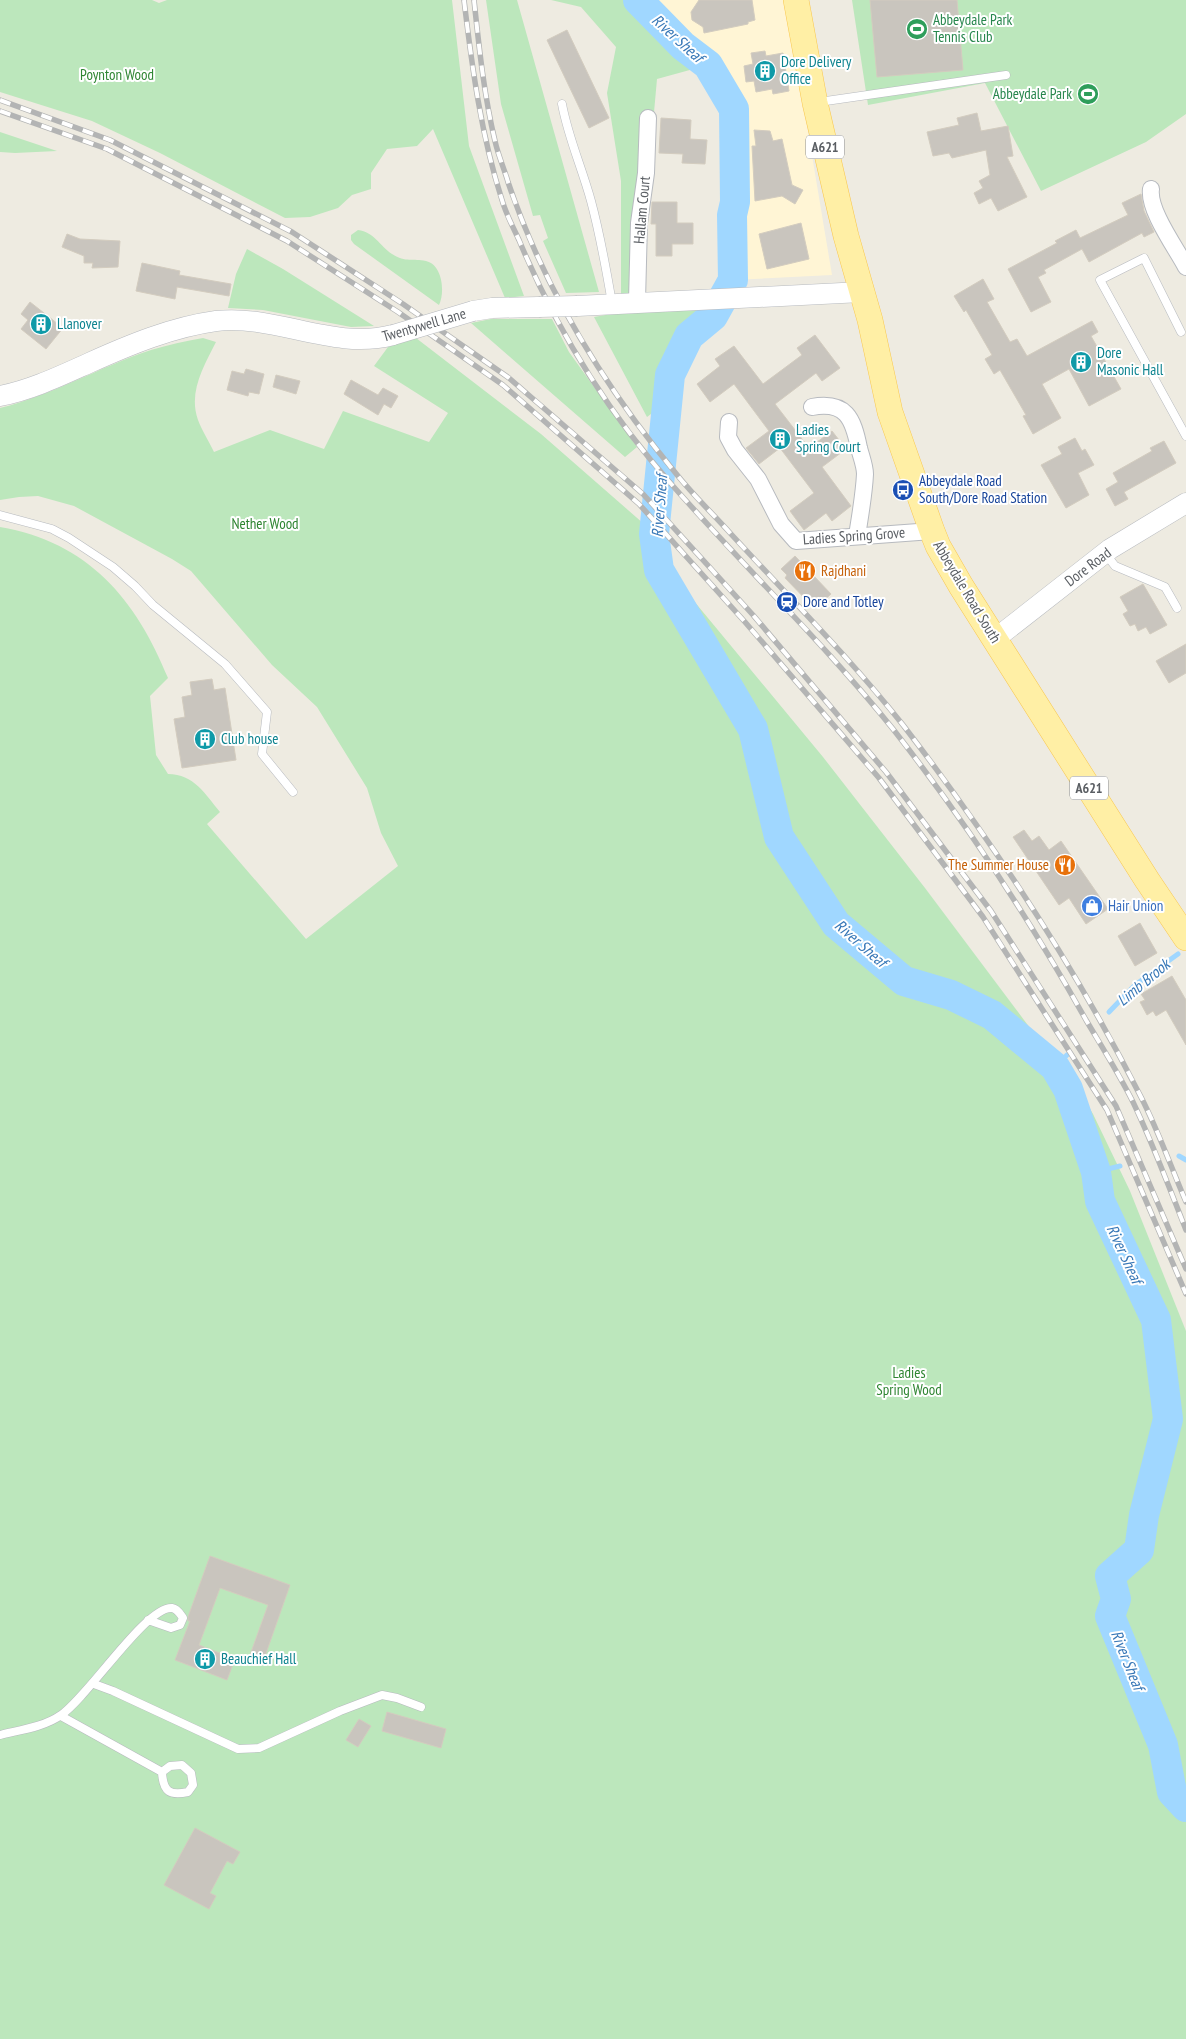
<svg xmlns="http://www.w3.org/2000/svg" width="1186" height="2039" font-family="'PT Sans Narrow',sans-serif">
  <style>
    .commercial { fill: #fff5d5 }
    .green { fill: #bce7bc }
    .lines { fill: none; stroke-linecap: round; stroke-linejoin: round }
    .stream { stroke: #a0d7ff; stroke-width: 5 }
    .river { stroke: #a0d7ff; stroke-width: 30 }
    .building { fill: #c9c5be; stroke: #d3ccbf }
    .service-casing { stroke: #b7babf; stroke-width: 9 }
    .minor-casing { stroke: #b7babf; stroke-width: 18 }
    .tertiary-casing { stroke: #b7babf; stroke-width: 21 }
    .primary-casing { stroke: #f9c74f; stroke-width: 26 }
    .service { stroke: #fff; stroke-width: 8 }
    .minor { stroke: #fff; stroke-width: 16 }
    .tertiary { stroke: #fff; stroke-width: 20 }
    .primary { stroke: #ffefa5; stroke-width: 25 }
    .rail-casing { stroke: #b3b4b4; stroke-width: 5.5 }
    .rail { stroke: #fff; stroke-width: 4; stroke-dasharray: 11; stroke-linecap: butt }
    .tertiary-bridge-casing { stroke: #b7babf; stroke-width: 21; stroke-linecap: butt }
    .tertiary-bridge { stroke: #fff; stroke-width: 20 }
    .labels { text-anchor: middle; stroke-width: 4; stroke-linejoin: round; paint-order: stroke }
    .shield { fill: #fff; stroke: #8c8e92; stroke-width: 1 }
    .shield-label { font-size: 14px; font-weight: bold; fill: #5a5e63 }
    .leisure-label { font-size: 15px; fill: #27864d; stroke: #fff; text-anchor: start }
    .culture-label { font-size: 15px; fill: #0d838f; stroke: #fff; text-anchor: start }
    .park-label { font-size: 15px; fill: #2f8532; stroke: #fff }
    .street-label { font-size: 15px; fill: #5a5e63; stroke: #fff }
    .transit-label { font-size: 15px; fill: #164399; stroke: #fff; text-anchor: start }
    .food-label { font-size: 15px; fill: #c56008; stroke: #fff; text-anchor: start }
    .shop-label { font-size: 15px; fill: #366cbe; stroke: #fff; text-anchor: start }
    .water-label { font-size: 16px; font-style: italic; fill: #3878b7; stroke: #fff }
  </style>
  <rect width="100%" height="100%" fill="#eeebe1"/>
  <polygon class="commercial" points="638,0 786,0 832,275 733,280 732,215 735,202 734,109 708,65 683,46"/>
  <g class="green">
    <polygon points="0,0 152,0 159,3 167,0 452,0 469,146 524,296 505,298 433,129 417,146 387,149 371,173 371,189 352,195 338,208 310,217 285,218 160,153 92,121 0,92"/>
    <polygon points="486,0 517,0 599,292 566,293 543,241 548,238 540,215 533,216 501,104"/>
    <polygon points="551,0 638,0 683,45 708,65 657,79 637,301 621,302 621,181 607,93 616,47 581,7"/>
    <polygon points="852,0 1186,0 1186,114 1146,142 1041,191 985,83 868,105"/>
    <polygon points="0,132 57,151 15,153 0,152"/>
    <path d="M358 230C374 232 380 246 392 254 406 263 413 258 426 261 443 265 445 293 439 305L354 244 351 240V235Z"/>
    <polygon points="247,249 283,269 374,326 351,327 263,310 228,308 236,274"/>
    <polygon points="711,305 713,316 689,336 670,375 668,401 647,417 594,317 629,311"/>
    <polygon points="491,319 552,319 569,352 637,447 625,457 471,323"/>
    <path d="M203 338 216 342C204 366 188 392 198 420 202 431 209 441 214 452L270 430 324 449 343 411 429 442 448 413 374 366 388 347 416 338 541 434 644 524 679 583 823 757 925 888 1036 1036 1062 1061 1093 1114 1130 1191 1186 1331V2039H0V527C88 542 136 599 168 678L150 696 156 755 168 774C194 774 205 794 220 812L207 824 306 939 398 866 381 833 367 788 317 707 272 665 191 571 172 559 74 506 38 496 19 497 0 500V408C53 395 99 367 151 350 168 345 185 341 203 338Z"/>
  </g>
  <g class="lines">
    <g class="stream">
      <polyline points="1109,1012 1135,985 1178,954"/>
      <polyline points="1055,1067 1067,1055"/>
      <polyline points="1179,1156 1186,1160"/>
      <polyline points="1096,1172 1120,1166"/>
    </g>
    <polyline class="river" points="638,0 683,46 708,65 734,109 735,202 732,215 733,280 713,316 689,336 670,375 654,534 659,570 753,729 779,837 836,924 904,981 951,995 992,1015 1055,1067 1068,1089 1096,1172 1100,1201 1156,1320 1168,1419 1144,1515 1139,1550 1110,1576 1116,1599 1110,1616 1163,1745 1172,1792 1186,1807"/>
  </g>
  <g class="building">
    <polygon points="699,0 752,0 755,20 748,22 748,24 704,33 703,27 692,20 691,12"/>
    <polygon points="870,0 957,0 963,70 877,77"/>
    <polygon points="567,30 609,118 589,128 547,40"/>
    <polygon points="765,51 766,56 783,53 789,91 773,94 772,89 756,92 754,81 746,82 744,66 753,64 751,53"/>
    <polygon points="977,113 981,131 1008,126 1013,156 1007,157 1027,197 998,211 991,198 979,204 974,193 983,188 979,181 990,175 986,150 952,158 949,153 933,156 927,132 959,125 957,118"/>
    <polygon points="661,118 691,120 690,139 707,140 705,164 682,163 683,154 659,153"/>
    <polygon points="754,130 770,131 773,141 782,139 792,185 803,190 795,204 782,196 755,201 752,146 756,146"/>
    <polygon points="1141,194 1144,211 1154,232 1144,237 1142,233 1089,262 1082,249 1044,270 1046,273 1038,277 1051,302 1031,312 1008,269 1057,243 1055,241 1076,230 1080,238 1128,215 1122,203"/>
    <polygon points="652,202 677,202 677,223 693,223 693,244 672,244 672,256 656,256 656,224 651,224"/>
    <polygon points="801,223 809,259 767,269 759,234"/>
    <polygon points="67,234 80,239 120,241 118,267 92,268 93,263 84,263 84,256 62,247"/>
    <polygon points="142,263 180,271 179,275 231,284 229,296 177,287 175,299 136,291"/>
    <polygon points="983,279 994,299 987,302 1010,342 1017,339 1027,356 1092,321 1098,332 1091,336 1121,389 1089,406 1069,369 1042,384 1061,418 1033,434 1023,416 1026,415 1000,370 994,374 985,359 992,355 966,310 964,312 954,296"/>
    <polygon points="30,302 63,328 46,349 21,329 28,320 21,314"/>
    <polygon points="815,335 840,368 822,381 816,373 775,404 809,448 832,431 846,449 822,467 851,506 832,521 826,513 804,530 790,511 814,493 780,448 759,464 746,448 769,431 734,384 710,402 697,384 720,366 715,359 734,346 763,384 802,355 797,348"/>
    <polygon points="246,369 264,374 259,394 249,392 248,396 227,390 232,371 244,374"/>
    <polygon points="276,375 300,381 296,394 273,387"/>
    <polygon points="351,380 378,395 383,388 398,396 391,408 384,404 378,415 344,394"/>
    <polygon points="1075,438 1082,451 1085,449 1094,465 1078,473 1089,495 1066,508 1041,465 1062,454 1058,447"/>
    <polygon points="1164,441 1176,463 1124,492 1128,499 1115,506 1106,489 1118,482 1113,473 1152,451 1150,448"/>
    <polygon points="795,556 831,594 815,609 785,578 787,575 781,569"/>
    <polygon points="1143,584 1167,625 1150,634 1146,627 1138,631 1135,624 1130,626 1123,614 1128,611 1120,597"/>
    <polygon points="1186,644 1186,673 1169,683 1156,661"/>
    <polygon points="212,679 214,690 225,688 236,760 182,768 174,719 185,717 182,697 192,695 190,682"/>
    <polygon points="1024,830 1032,841 1039,836 1049,850 1061,841 1108,909 1086,924 1069,898 1059,905 1013,837"/>
    <polygon points="1140,923 1157,953 1135,966 1118,936"/>
    <polygon points="1172,976 1186,1000 1186,1045 1166,1010 1156,1016 1153,1011 1147,1015 1140,1002 1145,1000 1141,994"/>
    <polygon points="210,1556 290,1585 264,1659 250,1655 268,1605 220,1588 199,1645 235,1659 227,1680 175,1660 190,1621 188,1621 188,1617"/>
    <polygon points="387,1712 446,1729 441,1748 382,1731"/>
    <polygon points="359,1719 371,1726 358,1747 346,1740"/>
    <polygon points="195,1828 240,1852 233,1864 227,1861 210,1893 216,1896 209,1909 164,1885"/>
  </g>
  <g class="lines">
    <g class="service-casing">
      <g id="service">
        <polyline points="819,102 1006,75"/>
        <path d="M562 104C568 137 582 168 591 201 600 234 606 268 612 303"/>
        <polyline points="1181,332 1144,258 1100,280 1186,436"/>
        <polyline points="0,515 52,529 69,538 113,567 135,586 153,605 225,664 267,712 262,754 293,792"/>
        <polyline points="1105,553 1115,566 1165,587 1177,608"/>
        <polyline points="94,1684 113,1691 238,1749 259,1748 340,1711 382,1695 397,1698 421,1707"/>
        <path d="M61 1716 162 1772 170 1766 182 1765 191 1773 193 1785 188 1792C170 1796 163 1792 162 1772"/>
        <path d="M0 1735C20 1730 44 1727 61 1715 88 1697 146 1606 172 1608 178 1609 180 1614 183 1618L180 1625 171 1628 148 1620"/>
      </g>
    </g>
    <g class="minor-casing">
      <g id="minor">
        <path d="M1151 189C1148 210 1176 248 1186 267"/>
        <polyline points="637,301 639,223 646,173 648,118"/>
        <path d="M812 407C846 401 853 418 859 448 861 456 865 466 865 474 864 495 860 516 857 536"/>
        <polyline points="729,422 728,437 735,450 758,479 781,524 796,541 932,531"/>
      </g>
    </g>
    <g class="tertiary-casing">
      <g id="tertiary">
        <polyline points="577,306 862,292"/>
        <polyline points="473,311 492,308 539,307"/>
        <path d="M0 396C31 390 60 376 89 363 129 345 172 327 216 321 276 314 333 351 393 335"/>
        <polyline points="995,639 1110,549 1186,503"/>
      </g>
    </g>
    <g class="primary-casing">
      <polyline id="primary" points="796,0 815,103 846,236 870,320 890,412 932,531 938,546 961,586 1147,880 1186,938"/>
    </g>
    <use href="#service" class="service"/>
    <use href="#minor" class="minor"/>
    <use href="#tertiary" class="tertiary"/>
    <use href="#primary" class="primary"/>
    <g class="rail-casing">
      <g id="rail">
        <path d="M464 0C472 67 481 135 502 200 506 214 513 227 519 240 556 329 609 414 673 486 745 568 824 643 893 729 965 821 1029 918 1086 1020 1102 1047 1119 1074 1133 1102 1153 1144 1169 1187 1186 1230"/>
        <path d="M474 0C479 47 484 95 495 141 498 155 504 168 508 182 544 289 606 389 678 476 695 497 714 515 731 534 789 597 850 658 903 725 993 842 1074 965 1141 1097 1158 1130 1171 1167 1186 1202"/>
        <polyline points="0,100 110,140 292,232 403,304 509,378 643,494 753,615 886,772 991,911 1116,1106 1186,1269"/>
        <polyline points="0,111 107,149 287,241 398,312 503,385 639,504 745,622 879,778 983,917 1107,1110 1186,1294"/>
      </g>
    </g>
    <use href="#rail" class="rail"/>
    <g class="tertiary-bridge-casing">
      <g id="tertiary-bridge">
        <polyline points="539,307 577,306"/>
        <polyline points="393,335 473,311"/>
      </g>
    </g>
    <use href="#tertiary-bridge" class="tertiary-bridge"/>
  </g>
  <defs>
    <g id="stadium-disc" transform="scale(1.125)"><circle r="9.5" fill="#2e9e5b" stroke="#fff"/><path d="M0-5a6.5 5 0 1 0 0 10a6.5 5 0 1 0 0-10ZM-3.5-1.8h7v3.6h-7Z" fill="#fff"/></g>
    <g id="building-disc" transform="scale(1.125)"><circle r="9.5" fill="#0f9aa8" stroke="#fff"/><path d="M-4-6H4V6H1V3H-1V6H-4ZM-2.5-4.3h1.7v1.8h-1.7ZM.8-4.3h1.7v1.8H.8ZM-2.5-1h1.7V.8h-1.7ZM.8-1h1.7V.8H.8Z" fill="#fff"/></g>
    <g id="bus-disc" transform="scale(1.125)"><circle r="9.5" fill="#1a4fb4" stroke="#fff"/><path d="M-5-6H5V4H4V6H2V4H-2V6H-4V4H-5ZM-3.5-4V0h7V-4ZM-3.5 1.2v1.5H-2V1.2ZM2 1.2v1.5H3.5V1.2Z" fill="#fff"/></g>
    <g id="restaurant-disc" transform="scale(1.125)"><circle r="9.5" fill="#e8710a" stroke="#fff"/><path d="M-5-6h1v4h1v-4h1v4h1v-4h1v5L-1.5 .5V6h-2V.5L-5-1ZM5-6V6H3V1.5H1.5Q1.5-4 5-6Z" fill="#fff"/></g>
    <g id="station-disc" transform="scale(1.125)"><circle r="9.5" fill="#1a4fb4" stroke="#fff"/><path d="M-3-6H3Q5-6 5-4V2Q5 4 3 4L4.5 6H3L1.5 4h-3L-3 6H-4.5L-3 4Q-5 4-5 2V-4Q-5-6-3-6ZM-3.5-4v3h7v-3ZM-3.5 1v1.5H-2V1ZM2 1v1.5H3.5V1Z" fill="#fff"/></g>
    <g id="shop-disc" transform="scale(1.125)"><circle r="9.5" fill="#3f7fe0" stroke="#fff"/><path d="M-5-2.5h2.3a2.7 3.5 0 0 1 5.4 0H5L5.5 6h-11ZM-1.5-2.5h3a1.5 2.3 0 0 0-3 0Z" fill="#fff"/></g>
  </defs>
  <g fill-rule="evenodd">
    <use href="#stadium-disc" x="917" y="29"/>
    <use href="#building-disc" x="765" y="71"/>
    <use href="#stadium-disc" x="1088" y="94"/>
    <use href="#building-disc" x="41" y="324"/>
    <use href="#building-disc" x="1081" y="362"/>
    <use href="#building-disc" x="780" y="439"/>
    <use href="#bus-disc" x="903" y="490"/>
    <use href="#restaurant-disc" x="805" y="571"/>
    <use href="#station-disc" x="787" y="602"/>
    <use href="#building-disc" x="205" y="739"/>
    <use href="#restaurant-disc" x="1065" y="865"/>
    <use href="#shop-disc" x="1092" y="906"/>
    <use href="#building-disc" x="205" y="1659"/>
  </g>
  <g class="labels">
    <g class="shield">
      <rect x="806" y="135.5" width="38" height="23" rx="4"/>
      <rect x="1070" y="776.5" width="38" height="23" rx="4"/>
    </g>
    <g class="shield-label">
      <text x="825" y="152">A621</text>
      <text x="1089" y="793">A621</text>
    </g>
    <g class="leisure-label">
      <text x="933" y="25">Abbeydale Park<tspan x="933" dy="17">Tennis Club</tspan></text>
      <text x="1072" y="99" text-anchor="end">Abbeydale Park</text>
    </g>
    <g class="culture-label">
      <text x="781" y="67">Dore Delivery<tspan x="781" dy="17">Office</tspan></text>
      <text x="57" y="329">Llanover</text>
      <text x="1097" y="358">Dore<tspan x="1097" dy="17">Masonic Hall</tspan></text>
      <text x="796" y="435">Ladies<tspan x="796" dy="17">Spring Court</tspan></text>
      <text x="221" y="744">Club house</text>
      <text x="221" y="1664">Beauchief Hall</text>
    </g>
    <g class="park-label">
      <text x="117" y="80">Poynton Wood</text>
      <text x="265" y="529">Nether Wood</text>
      <text x="909" y="1378">Ladies<tspan x="909" dy="17">Spring Wood</tspan></text>
    </g>
    <g class="street-label">
      <text transform="translate(642 210) rotate(-85)" y="5">Hallam Court</text>
      <text transform="translate(424 325) rotate(-16)" y="5">Twentywell Lane</text>
      <text transform="translate(854 536) rotate(-4)" y="5">Ladies Spring Grove</text>
      <text transform="translate(1088 567) rotate(-37)" y="5">Dore Road</text>
      <text transform="translate(967 592) rotate(59)" y="5">Abbeydale Road South</text>
    </g>
    <g class="transit-label">
      <text x="919" y="486">Abbeydale Road<tspan x="919" dy="17">South/Dore Road Station</tspan></text>
      <text x="803" y="607">Dore and Totley</text>
    </g>
    <g class="food-label">
      <text x="821" y="576">Rajdhani</text>
      <text x="1049" y="870" text-anchor="end">The Summer House</text>
    </g>
    <g class="shop-label">
      <text x="1108" y="911">Hair Union</text>
    </g>
    <g class="water-label">
      <text transform="translate(678 38) rotate(42)" y="6">River Sheaf</text>
      <text transform="translate(659 506) rotate(-86)" y="6">River Sheaf</text>
      <text transform="translate(861 943) rotate(41)" y="6">River Sheaf</text>
      <text transform="translate(1143 982) rotate(-40)" y="6">Limb Brook</text>
      <text transform="translate(1125 1254) rotate(65)" y="6">River Sheaf</text>
      <text transform="translate(1128 1660) rotate(68)" y="6">River Sheaf</text>
    </g>
  </g>
</svg>
